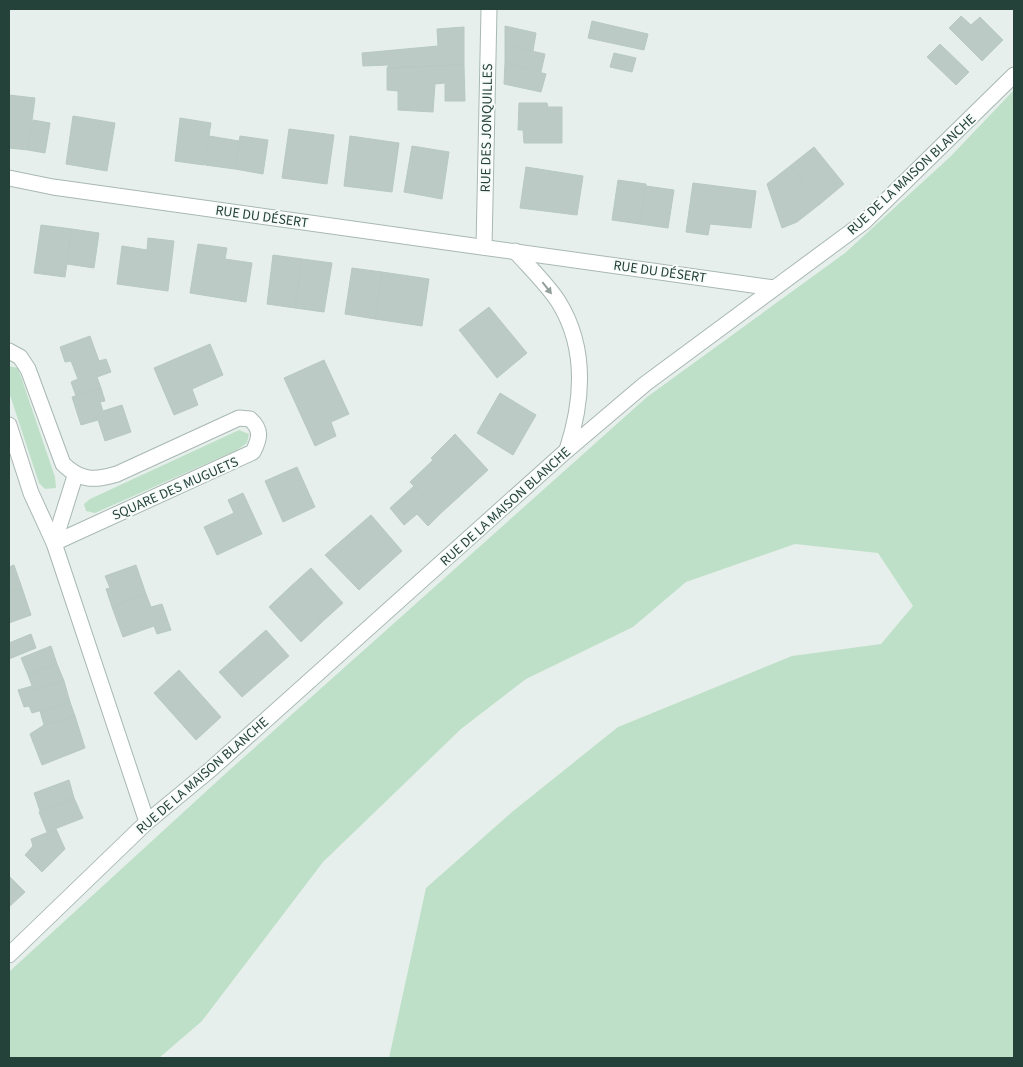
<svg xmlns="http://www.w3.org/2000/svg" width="1023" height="1067" font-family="'Source Sans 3',sans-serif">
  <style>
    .green { fill: #bfe0c8 }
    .building { fill: #bbcac4; stroke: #b8c9c2 }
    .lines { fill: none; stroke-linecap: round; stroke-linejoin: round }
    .street-casing { stroke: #a8b8b2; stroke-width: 17 }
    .street { stroke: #fff; stroke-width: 15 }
    .oneway { fill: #92a09c }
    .labels { text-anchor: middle; stroke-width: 4; stroke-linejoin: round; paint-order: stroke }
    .street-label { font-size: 14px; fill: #24423a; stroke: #f7fbf9 }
  </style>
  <rect width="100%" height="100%" fill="#e6efeb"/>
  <g class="green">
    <polygon points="1014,90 1014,1058 389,1058 426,888 512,812 618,727 792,656 881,644 913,606 878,553 795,544 686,582 633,627 526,679 461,729 323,862 202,1021 159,1058 9,1058 10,971 224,775 647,397 845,253 950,157"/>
    <polygon points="9,366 18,368 55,477 56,488 45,489 39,483 9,392"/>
    <polygon points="239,430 249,434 247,443 237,450 95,513 86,511 84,504 90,499"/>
  </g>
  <g class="building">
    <polygon points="961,16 971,25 980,17 1003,40 982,61 949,28"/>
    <polygon points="592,21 648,34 644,50 588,38"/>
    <polygon points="505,26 536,33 533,51 505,45"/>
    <polygon points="464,27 464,65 387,68 389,65 363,66 362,53 438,46 437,29"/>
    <polygon points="940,44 969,72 956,85 927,57"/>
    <polygon points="505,45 545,54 541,72 505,63"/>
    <polygon points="614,53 636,58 632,72 610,67"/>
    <polygon points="505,63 546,74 541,92 504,84"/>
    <polygon points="464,65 465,101 445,101 445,83 435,84 433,112 398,110 398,91 387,90 387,68"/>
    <polygon points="9,95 35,98 28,150 9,148"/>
    <polygon points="519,103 547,103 548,107 562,107 562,143 524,143 523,130 518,130"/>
    <polygon points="73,116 115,123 107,171 66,164"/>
    <polygon points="180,118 211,123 204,165 175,161"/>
    <polygon points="33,120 50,123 45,153 28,150"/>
    <polygon points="289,129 334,135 327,184 282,178"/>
    <polygon points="209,136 239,141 235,169 205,165"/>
    <polygon points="240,136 268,140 263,174 235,169"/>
    <polygon points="350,136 399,143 392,192 344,186"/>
    <polygon points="412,146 449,152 442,199 404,192"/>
    <polygon points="814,147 844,184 820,204 790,166"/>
    <polygon points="790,166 820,204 797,222 782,228 767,184"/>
    <polygon points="526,167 583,176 577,215 520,208"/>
    <polygon points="618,180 646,184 640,224 612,220"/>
    <polygon points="693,183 756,191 751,228 710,224 708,235 686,232"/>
    <polygon points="646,186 674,190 668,228 640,224"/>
    <polygon points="41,225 72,229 65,277 34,273"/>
    <polygon points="72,229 99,233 94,268 67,264"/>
    <polygon points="148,238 174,241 168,291 117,284 122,246 147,250"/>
    <polygon points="198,244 227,248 225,259 252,263 246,302 190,293"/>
    <polygon points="273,255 302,259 295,308 267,304"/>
    <polygon points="302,259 332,263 324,312 295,308"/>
    <polygon points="352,268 382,272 375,319 345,314"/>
    <polygon points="382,272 429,279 422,326 375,319"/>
    <polygon points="489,307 527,353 497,378 459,330"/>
    <polygon points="90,336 99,361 106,359 111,372 97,377 101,388 76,396 71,382 78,379 71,361 65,362 60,347"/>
    <polygon points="210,344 223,375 192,389 198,405 174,415 154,368"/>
    <polygon points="324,360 349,414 331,422 336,436 315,446 284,378"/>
    <polygon points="101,388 105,401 100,402 103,411 122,405 131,432 105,441 98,420 81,425 72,397"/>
    <polygon points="500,393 536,415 513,455 477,433"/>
    <polygon points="455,434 488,470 463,493 431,458"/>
    <polygon points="433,460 463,493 440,514 410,482"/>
    <polygon points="297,467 315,507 283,522 265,481"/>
    <polygon points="414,486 440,514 428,526 417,514 404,525 390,508"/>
    <polygon points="243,493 262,534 217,555 204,527 234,513 228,500"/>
    <polygon points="371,515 402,551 380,571 348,535"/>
    <polygon points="348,535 380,571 359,590 325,555"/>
    <polygon points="14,565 22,588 9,593 9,567"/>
    <polygon points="136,565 146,594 112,607 106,589 110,588 105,576"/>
    <polygon points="311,568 343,603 322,622 289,588"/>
    <polygon points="22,588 31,615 9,623 9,593"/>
    <polygon points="289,588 322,622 301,642 269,607"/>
    <polygon points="146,594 151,607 162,604 171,630 157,634 154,626 123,637 112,607"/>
    <polygon points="266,630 289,656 242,697 219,672"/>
    <polygon points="31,634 36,648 9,659 9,643"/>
    <polygon points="51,646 57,664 28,675 21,658"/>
    <polygon points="57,664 64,681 34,691 28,675"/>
    <polygon points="179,670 221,717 196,740 154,693"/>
    <polygon points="64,681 70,702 32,713 29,706 24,707 18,690 32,686 34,691"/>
    <polygon points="70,702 75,716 44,725 40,711"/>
    <polygon points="75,716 85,748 42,765 30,734 44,725"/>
    <polygon points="69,780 74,798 40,811 34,793"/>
    <polygon points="74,798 83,818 47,832 39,812"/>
    <polygon points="56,829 65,849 42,872 25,855 33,846 31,839"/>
    <polygon points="9,876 25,892 9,907"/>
  </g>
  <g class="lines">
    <g class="street-casing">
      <g id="street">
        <polyline points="9,178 53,187 774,288"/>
        <polyline points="484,247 489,9"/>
        <path d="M515 251C529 267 546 283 558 301 587 347 583 401 567 450"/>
        <path d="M9 351 20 357 28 369 63 464C81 481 94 481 117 474L239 418 250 419C262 430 260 438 253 452L54 543 31 493 9 425"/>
        <polyline points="75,476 54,543 147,822"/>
        <polyline points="9,955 147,822 210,770 566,451 645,384 864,222 1014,75"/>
      </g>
    </g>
    <use href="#street" class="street"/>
  </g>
  <defs><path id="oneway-solid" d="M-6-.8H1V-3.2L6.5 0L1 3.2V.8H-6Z" transform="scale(1.25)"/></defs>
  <use class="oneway" href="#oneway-solid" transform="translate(547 288) rotate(52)"/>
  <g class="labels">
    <g class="street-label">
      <text transform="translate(486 128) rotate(-89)" y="5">RUE DES JONQUILLES</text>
      <text transform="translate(911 174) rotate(-43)" y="5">RUE DE LA MAISON BLANCHE</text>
      <text transform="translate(262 216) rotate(8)" y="5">RUE DU DÉSERT</text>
      <text transform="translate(660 271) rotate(8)" y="5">RUE DU DÉSERT</text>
      <text transform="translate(175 488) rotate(-24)" y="5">SQUARE DES MUGUETS</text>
      <text transform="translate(505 506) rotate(-42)" y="5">RUE DE LA MAISON BLANCHE</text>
      <text transform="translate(202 775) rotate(-41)" y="5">RUE DE LA MAISON BLANCHE</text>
    </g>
  </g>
  <rect width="1023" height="1067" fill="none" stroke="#24423a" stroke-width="20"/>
</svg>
